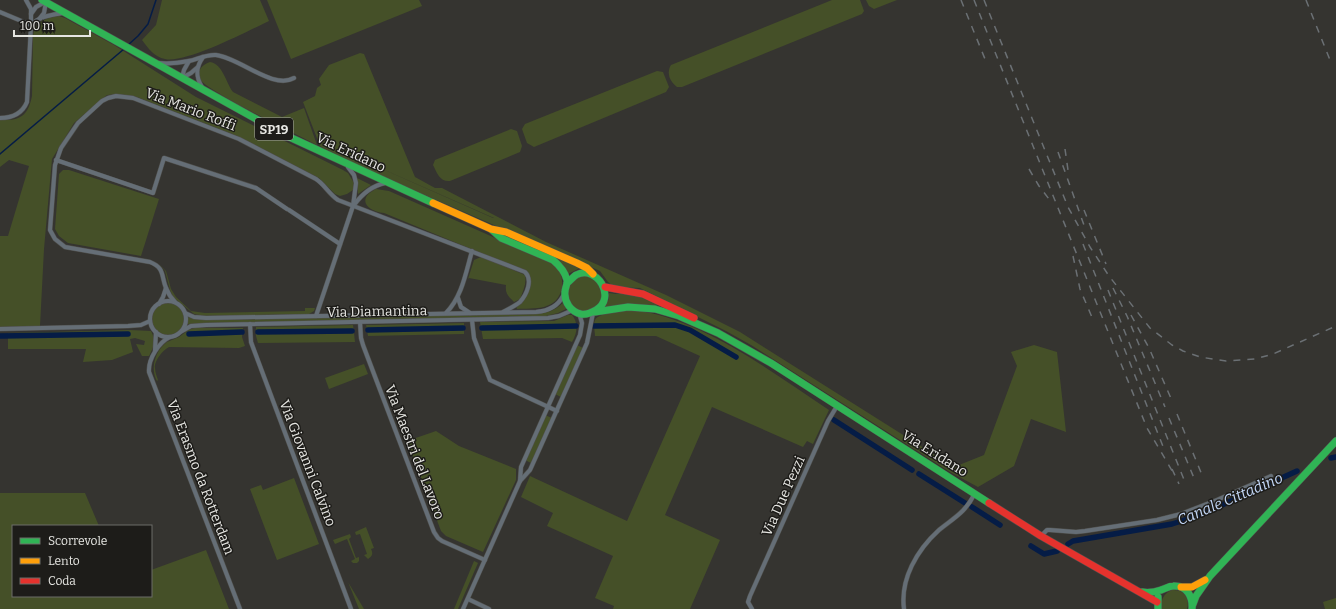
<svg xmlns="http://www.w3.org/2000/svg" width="1336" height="609" font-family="Bitter,serif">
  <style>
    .green { fill: #455028; fill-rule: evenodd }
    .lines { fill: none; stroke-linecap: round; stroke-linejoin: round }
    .stream { stroke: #051c46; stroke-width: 1.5 }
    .canal { stroke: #051c46; stroke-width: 5.5 }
    .street-casing { stroke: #50504d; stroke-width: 5 }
    .fast-casing { stroke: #50504d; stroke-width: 8 }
    .slow-casing { stroke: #50504d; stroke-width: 8 }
    .jam-casing { stroke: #50504d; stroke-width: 8 }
    .street { stroke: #656e76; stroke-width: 4 }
    .fast { stroke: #30b455; stroke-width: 7 }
    .slow { stroke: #ff9f0a; stroke-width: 7 }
    .jam { stroke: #e5322d; stroke-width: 7 }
    .rail { stroke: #6b7074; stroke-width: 1.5; stroke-dasharray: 7 7; stroke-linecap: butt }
    .labels { text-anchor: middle; stroke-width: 3; stroke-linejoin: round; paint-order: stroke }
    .shield { fill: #1d1c19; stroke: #aaa9a6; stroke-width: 1 }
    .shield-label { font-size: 13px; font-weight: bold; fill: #e6e6e2 }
    .street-label { font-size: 14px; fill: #e6e6e2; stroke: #1d1c19 }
    .water-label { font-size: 15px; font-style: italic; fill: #c3d7f7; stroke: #1d1c19 }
  </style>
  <rect width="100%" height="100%" fill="#353430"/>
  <g class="green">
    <path d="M162 0H260L269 21C248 31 185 64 165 59 154 57 148 48 142 40L156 25Z"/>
    <polygon points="267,0 419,0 422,6 291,59"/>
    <path d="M832 0H860L864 11 862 14 682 87H677C670 82 666 73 671 65Z"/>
    <polygon points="866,0 897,0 874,9 869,6"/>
    <path d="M59 16 65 18 114 45 196 97 343 170 348 173 354 183 353 190 347 194 340 196 335 194 319 178 237 136 137 97 119 94 107 95 74 123 52 159 44 249 40 326 0 327V236H8L29 166 9 160 0 167V120C20 121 28 116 32 96L33 35C36 21 46 18 59 16Z"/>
    <path d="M360 53 364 54 415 177 435 188H442L546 242 666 295 740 332 954 467 984 455 1017 366 1011 352 1034 345 1057 352 1066 432 1031 419 1014 466 978 487 950 472 751 345 726 331 640 288 614 287 608 282 600 271 365 169 320 146 303 102 315 96 317 88 321 85 319 79 329 65ZM362 160 493 218H494Z"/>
    <path d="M210 62C223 64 226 83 233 92L282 117 304 108 317 145C299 135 205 91 199 78 196 70 204 64 210 62Z"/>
    <polygon points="657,71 663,72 669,87 666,92 534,147 527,143 522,129 525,124"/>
    <path d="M511 129 517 131 522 146 520 152 450 181C440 182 437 173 433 165L435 160Z"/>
    <polygon points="63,170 69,170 159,199 141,256 68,243 59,236 55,229 59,174"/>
    <polygon points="357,178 371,185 358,194"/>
    <path d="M376 189 389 191 552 263C560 270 563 276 562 287 558 311 535 308 517 309L516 306C527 300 535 283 527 272L384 213C367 211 356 199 376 189Z"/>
    <polygon points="504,235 580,268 568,274 560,261 548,254"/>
    <path d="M481 257 525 275C527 283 523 291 520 299L514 302C508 296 505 294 506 285L469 278 468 279 474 260Z"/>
    <polygon points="159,264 166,271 171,289 176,297 191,311 205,313 305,311 305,308 315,308 314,311 309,314 205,316 194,314 174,298 170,290 165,271"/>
    <path d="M581 275C585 276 591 276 594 277 604 283 605 298 597 307 588 316 570 311 567 299 566 295 567 290 567 286Z"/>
    <polygon points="609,293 616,294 635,294 659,303 657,306 601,309 609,299"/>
    <path d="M563 303 566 309 558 313 546 316 188 324V317L202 320 534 314C547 313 554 311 563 303Z"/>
    <circle cx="168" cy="319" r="16"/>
    <path d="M633 310C702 318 771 372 829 410L813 444 807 441 803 447 712 407 665 515 720 540 690 609H613L614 606 595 598 613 556 547 526 553 513 521 497 530 476 627 521 700 356 656 336H595C595 332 593 324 595 320 599 312 625 311 633 310Z"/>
    <path d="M568 315H572C579 323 577 334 572 342L562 338 483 339 480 322 554 321Z"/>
    <polygon points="464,323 464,334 368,336 366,325"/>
    <polygon points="353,325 355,342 258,343 256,336 256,327"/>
    <path d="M195 328H243L242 337 245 346 239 348 169 347C163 350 154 361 155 368 155 372 157 377 158 380L157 381C150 368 155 351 167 342 171 340 175 339 179 337 185 333 188 329 195 328Z"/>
    <path d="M130 330 151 331C156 340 154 347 149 356H142L136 344 144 345 145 341 135 338 130 339 133 352 112 360 83 362 86 349H8V333Z"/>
    <polygon points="577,345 583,348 561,397 555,394"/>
    <polygon points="364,364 368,374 329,389 325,378"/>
    <polygon points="545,415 552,418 531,463 525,460"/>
    <polygon points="436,431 459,446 516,469 516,480 483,552 446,536 441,531 407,441"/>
    <polygon points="294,478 319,544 277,560 250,489 261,485 263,490"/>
    <polygon points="0,493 85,493 99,526 13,526 13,596 151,596 151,570 206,550 229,609 0,609"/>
    <polygon points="323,502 328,514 324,516 319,503"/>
    <path d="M366 527 374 548 371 549C373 553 373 556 368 559L364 555 367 554 360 534 356 535 355 532Z"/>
    <polygon points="350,534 351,537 349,539 356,558 359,557 359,561 357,563 353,563 351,561 355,559 347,539 335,544 333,540"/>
    <polygon points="474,561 478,563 458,609 454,609"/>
    <polygon points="348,582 364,609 359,609"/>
    <path d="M1172 590C1184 589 1190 598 1187 609H1162C1160 600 1164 593 1172 590Z"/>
    <polygon points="1336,598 1336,609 1325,609 1323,602"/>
  </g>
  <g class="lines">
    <g class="stream">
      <polyline points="128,45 138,36 148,24 156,0"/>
      <polyline points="0,154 124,49"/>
    </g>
    <g class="canal">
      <polyline points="594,326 675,325 690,330 736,357"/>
      <polyline points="482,328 576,326"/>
      <polyline points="368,330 463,328"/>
      <polyline points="258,332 352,331"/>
      <polyline points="189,334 242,332"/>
      <polyline points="1,336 128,334"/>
      <polyline points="834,420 912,470"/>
      <polyline points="1331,458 1336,457"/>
      <polyline points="919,474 965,503"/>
      <polyline points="972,507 1000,525"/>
      <polyline points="1068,544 1073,541 1172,524 1200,515 1297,471"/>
      <polyline points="1031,546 1044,554 1057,551"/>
    </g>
    <g class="street-casing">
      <g id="street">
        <polyline points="0,12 31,25"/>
        <polyline points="31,14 36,7 45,2"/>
        <polyline points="40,18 44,13 46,2"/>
        <path d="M31 25C39 16 52 15 63 13"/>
        <path d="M158 63C168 64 179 63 189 61 198 59 207 54 216 55 240 58 273 90 294 78"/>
        <polyline points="182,78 191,73 198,67"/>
        <polyline points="182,78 184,70 189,61"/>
        <path d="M202 87C195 76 196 67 203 57"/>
        <path d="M0 118C12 118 22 114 27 102L31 25V9L26 0"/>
        <polyline points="56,160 153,193 164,158 256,188 287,209"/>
        <path d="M354 205C362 194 371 186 385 183"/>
        <polyline points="289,210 340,244"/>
        <polyline points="458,298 461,307 470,313"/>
        <circle cx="168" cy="319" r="18"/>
        <path d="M175 302C171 298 168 293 166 288 161 276 165 268 150 262L65 247 55 239 50 230 55 165 61 148 78 123 102 101 108 98 116 96 133 98 239 139 316 179C324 184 329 194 338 200L525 272C533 280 527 294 520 302 515 306 509 309 503 312"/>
        <polyline points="159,304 163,297 166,288"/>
        <path d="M185 313 194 317 206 318 536 312C548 311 558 306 563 296"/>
        <path d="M446 313C462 297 466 272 472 251"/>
        <polyline points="316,316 353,206 356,183 354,175 348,167"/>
        <polyline points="472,320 474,338 490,380 557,411"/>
        <polyline points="360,322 361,338 363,345 434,532 438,538 442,541 485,560"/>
        <polyline points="250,324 251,342 351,609"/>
        <polyline points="0,329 128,326 141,325 150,321"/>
        <polyline points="182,331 191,326 206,325 548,318 559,316 573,310"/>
        <path d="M170 337C159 342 148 359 149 372L240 609"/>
        <polyline points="155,350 156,332"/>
        <polyline points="520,481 521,467 580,335 582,323 579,313"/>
        <polyline points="1041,536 1047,530 1050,530 1076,532 1085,531 1157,520 1181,514 1217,500 1271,476"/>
        <polyline points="468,599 489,609"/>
        <polyline points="463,609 520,481 530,470 587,343 593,313"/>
        <polyline points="752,609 748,602 750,596 828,421 837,406"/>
        <path d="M904 609C900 579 917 550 939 530 955 517 965 513 975 493"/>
      </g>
    </g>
    <g class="fast-casing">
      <g id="fast">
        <polyline points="42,0 285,135 433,203"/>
        <path d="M492 230 501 238 553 260C559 265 565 272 567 280 568 284 565 287 565 292 564 302 571 312 581 314 587 315 591 313 596 310 617 298 597 264 576 275 573 277 570 281 567 283"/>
        <polyline points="595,312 628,307 655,309 679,316 718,333 771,363 989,503"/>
        <path d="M1142 592C1148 593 1155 592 1161 590 1165 589 1169 586 1173 586 1187 585 1193 597 1192 609"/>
        <polyline points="1158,597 1158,609"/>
        <polyline points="1193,604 1196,596 1210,576 1336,441"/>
      </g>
    </g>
    <g class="slow-casing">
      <g id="slow">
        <polyline points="433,203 491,229 506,232 577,263 587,268 593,274"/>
        <polyline points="1181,587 1192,587 1205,580"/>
      </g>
    </g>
    <g class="jam-casing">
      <g id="jam">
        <polyline points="605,287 643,294 694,318"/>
        <polyline points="989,503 1041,536 1157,602"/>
      </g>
    </g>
    <use href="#street" class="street"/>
    <use href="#fast" class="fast"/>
    <use href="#slow" class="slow"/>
    <use href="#jam" class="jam"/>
    <g class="rail">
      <polyline points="961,0 985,59"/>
      <polyline points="974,0 1147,428 1174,474"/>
      <polyline points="984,0 1068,207 1090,247 1109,276 1150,328 1172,345 1183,351 1200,357 1226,361 1255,359 1273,354 1336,326"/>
      <polyline points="1306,0 1330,60"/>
      <polyline points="1065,149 1068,170"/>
      <polyline points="1058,152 1085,228"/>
      <polyline points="1029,169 1039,186 1052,203"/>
      <polyline points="1084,210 1106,264"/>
      <polyline points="1083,244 1164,449"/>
      <polyline points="1073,256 1080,289 1094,322"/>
      <polyline points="1113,288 1127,316 1165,407"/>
      <polyline points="1108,290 1185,482"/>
      <polyline points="1131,315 1149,348 1173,403"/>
      <polyline points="1177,414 1202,475"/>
      <polyline points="1169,418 1194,478"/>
      <polyline points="1172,469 1179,484"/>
    </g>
  </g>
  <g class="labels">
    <rect class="shield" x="255" y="118" width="38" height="22" rx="3"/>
    <g class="shield-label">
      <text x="274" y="134">SP19</text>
    </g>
    <g class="street-label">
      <text transform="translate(191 109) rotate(21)" y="5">Via Mario Roffi</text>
      <text transform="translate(351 152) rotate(25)" y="5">Via Eridano</text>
      <text transform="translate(377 311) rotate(-1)" y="5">Via Diamantina</text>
      <text transform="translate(415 452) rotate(69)" y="5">Via Maestri del Lavoro</text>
      <text transform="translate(935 453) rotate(32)" y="5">Via Eridano</text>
      <text transform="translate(308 463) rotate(69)" y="5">Via Giovanni Calvino</text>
      <text transform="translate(201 477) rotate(69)" y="5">Via Erasmo da Rotterdam</text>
      <text transform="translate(783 496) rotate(-66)" y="5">Via Due Pezzi</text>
    </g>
    <g class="water-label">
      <text transform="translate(1230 499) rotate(-23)" y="5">Canale Cittadino</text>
    </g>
  </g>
  <rect x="12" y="525" width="140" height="72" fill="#1d1c19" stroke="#6d6d69"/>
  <rect x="20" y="538" width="20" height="6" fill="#30b455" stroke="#6d6d69"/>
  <text x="48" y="545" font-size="12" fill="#e6e6e2">Scorrevole</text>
  <rect x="20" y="558" width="20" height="6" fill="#ff9f0a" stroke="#6d6d69"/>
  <text x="48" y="565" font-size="12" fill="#e6e6e2">Lento</text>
  <rect x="20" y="578" width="20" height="6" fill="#e5322d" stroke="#6d6d69"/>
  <text x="48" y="585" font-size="12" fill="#e6e6e2">Coda</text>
  <path d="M14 30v6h76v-6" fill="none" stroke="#e6e6e2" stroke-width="2"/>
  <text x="20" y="30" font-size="12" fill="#e6e6e2" stroke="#1d1c19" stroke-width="3" paint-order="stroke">100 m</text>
</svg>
